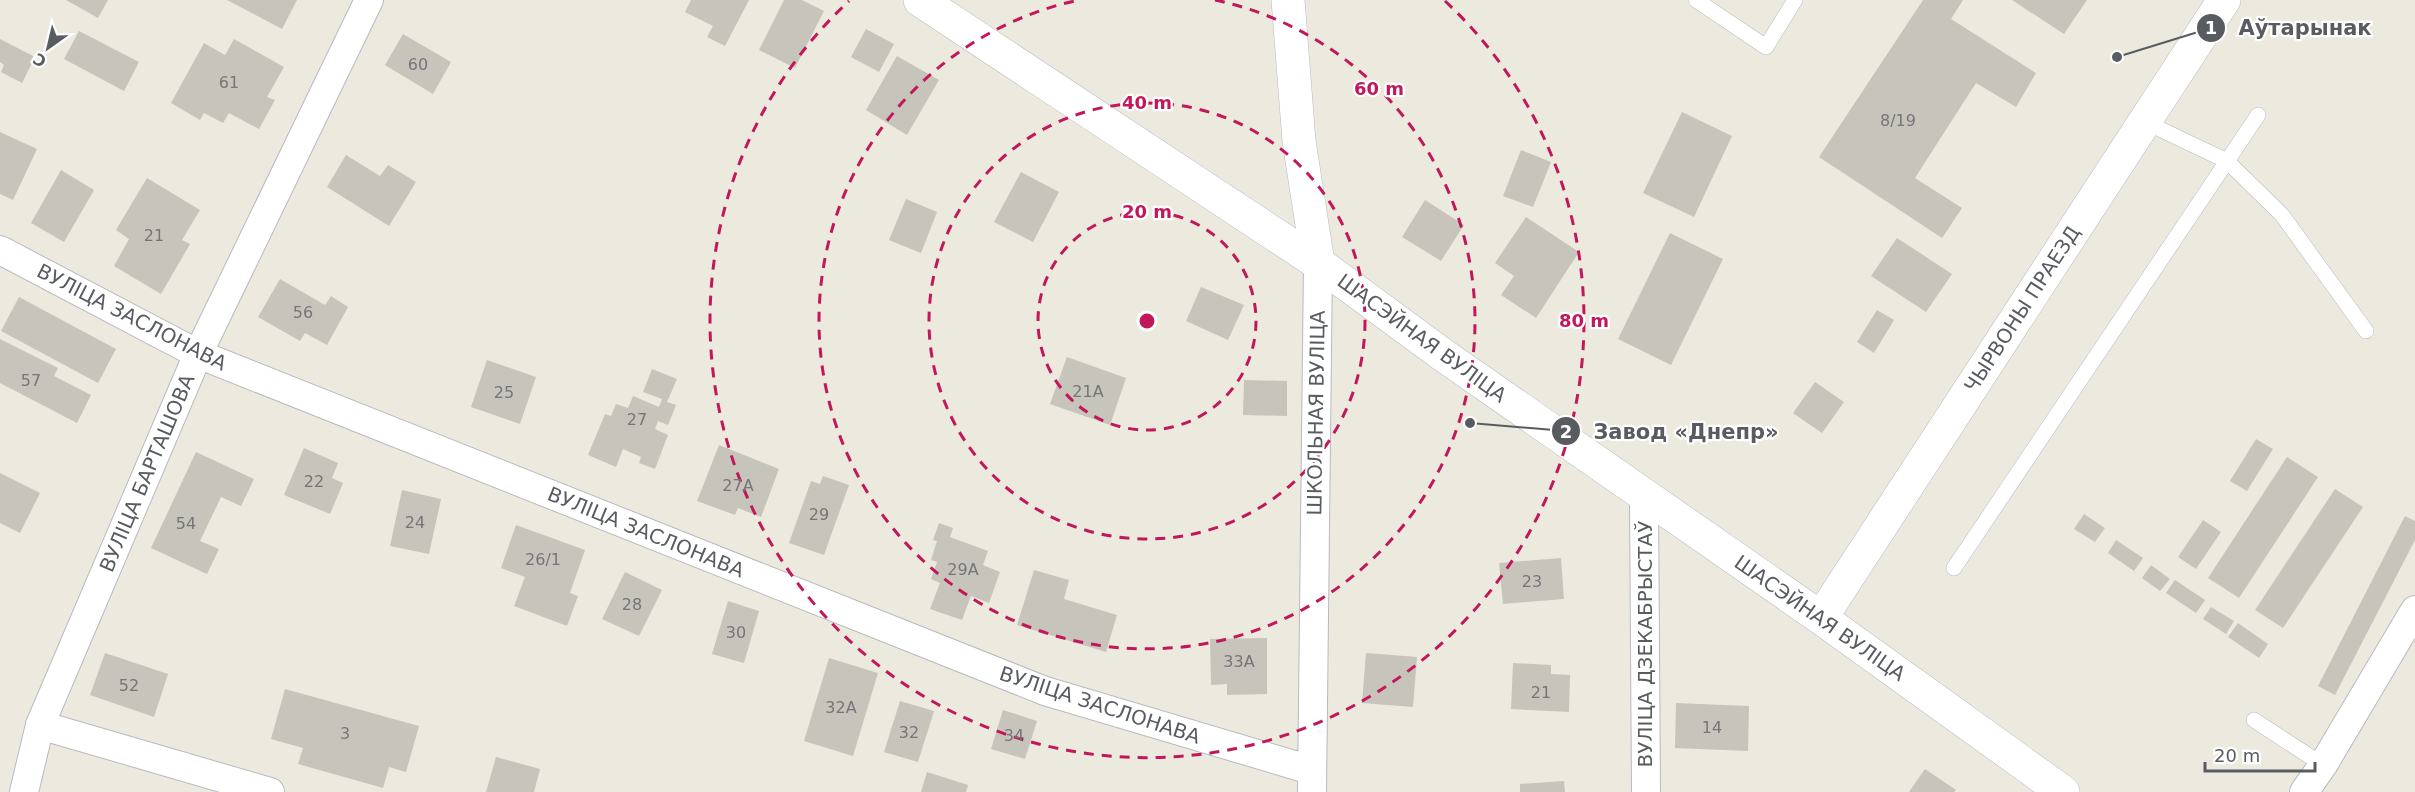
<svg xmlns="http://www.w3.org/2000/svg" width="2415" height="792" font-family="'DejaVu Sans',sans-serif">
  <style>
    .building { fill: #c7c4bb }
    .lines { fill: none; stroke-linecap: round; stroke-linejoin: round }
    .service-casing { stroke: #b7babf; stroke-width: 16 }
    .minor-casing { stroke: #b7babf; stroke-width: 30 }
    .tertiary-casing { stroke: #b7babf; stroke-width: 34 }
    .secondary-casing { stroke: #b7bbc2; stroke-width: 34 }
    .service { stroke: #fff; stroke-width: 15 }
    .minor { stroke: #fff; stroke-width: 28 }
    .tertiary { stroke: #fff; stroke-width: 33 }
    .secondary { stroke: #fff; stroke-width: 33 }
    .ring { fill: none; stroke: #c2185b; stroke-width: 3; stroke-dasharray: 10 8 }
    .labels { text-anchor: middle; stroke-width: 4.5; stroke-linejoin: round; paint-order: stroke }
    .number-label { font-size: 16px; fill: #747678 }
    .street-label { font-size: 20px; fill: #585c61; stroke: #fff }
    .centre { fill: #c2185b; stroke: #fff; stroke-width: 3 }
    .ring-label { font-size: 18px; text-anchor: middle; font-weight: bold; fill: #c2185b; stroke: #fff; stroke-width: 4.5; stroke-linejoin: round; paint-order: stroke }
    .leader { fill: none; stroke: #585c61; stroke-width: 2 }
    .callout-dot { fill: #585c61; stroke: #fff; stroke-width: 2 }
    .mark-label { font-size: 18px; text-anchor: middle; font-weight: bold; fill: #fff }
    .callout-label { font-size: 21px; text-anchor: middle; font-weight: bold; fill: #585c61; stroke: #fff; stroke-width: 4.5; stroke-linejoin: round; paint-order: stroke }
  </style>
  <rect width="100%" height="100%" fill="#eceade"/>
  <g class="building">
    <polygon points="66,0 108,0 98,18"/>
    <polygon points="227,0 297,0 282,29"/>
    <polygon points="691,0 749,0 725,46 707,37 713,26 685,12"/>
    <polygon points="784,0 802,0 824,11 795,68 759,50"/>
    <polygon points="1923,0 1963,0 1951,19 2036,73 2016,107 1976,83 1915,178 1962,208 1942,238 1819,157"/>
    <polygon points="2012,0 2087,0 2064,34"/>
    <polygon points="866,29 894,44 879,72 851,57"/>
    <polygon points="79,31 139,62 124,91 64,59"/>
    <polygon points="403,34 451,62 433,94 385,65"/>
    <polygon points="0,39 35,57 22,83 1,72 4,65 0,62"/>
    <polygon points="234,39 284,67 267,97 275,100 259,129 229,113 223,123 204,113 200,120 171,103 204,43 225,55"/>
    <polygon points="897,56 939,80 907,135 866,110"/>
    <polygon points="1682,112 1732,136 1694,217 1643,193"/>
    <polygon points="0,132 37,149 13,200 0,194"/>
    <polygon points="1521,150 1551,162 1533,207 1503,196"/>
    <polygon points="346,155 380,176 388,165 416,182 389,226 327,187"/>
    <polygon points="61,170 94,190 64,242 31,223"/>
    <polygon points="1021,172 1059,192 1033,242 994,222"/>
    <polygon points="147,178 200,210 182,240 190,244 161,294 114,266 129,239 116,230"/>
    <polygon points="906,199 937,212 921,253 889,240"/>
    <polygon points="1425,200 1464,225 1441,261 1402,237"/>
    <polygon points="1526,217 1579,252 1536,318 1501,295 1514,276 1495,263"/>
    <polygon points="1670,233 1723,259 1671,365 1618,339"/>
    <polygon points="1897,238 1952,274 1926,312 1871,276"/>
    <polygon points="280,279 325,305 331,296 348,307 327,345 305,333 300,341 258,317"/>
    <polygon points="1201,287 1244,305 1228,340 1186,321"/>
    <polygon points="19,297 116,349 98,383 1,331"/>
    <polygon points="1877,310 1894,320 1874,353 1857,342"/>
    <polygon points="0,339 58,368 54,376 91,395 77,423 0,383"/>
    <polygon points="1067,357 1126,378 1110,425 1050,404"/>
    <polygon points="487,360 536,377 520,424 471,407"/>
    <polygon points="652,369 677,379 667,402 676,405 668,425 658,421 655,429 668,435 655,469 639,463 641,457 623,449 616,467 588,455 605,414 611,416 616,404 628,408 633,396 659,407 662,399 643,392"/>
    <polygon points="1244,380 1287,381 1287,416 1243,415"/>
    <polygon points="1815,382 1844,402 1822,433 1793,413"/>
    <polygon points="2256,439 2273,449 2247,491 2230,481"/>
    <polygon points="719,445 779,469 761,517 738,508 735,515 697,501"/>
    <polygon points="304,448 338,463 332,478 343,483 330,514 284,495"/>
    <polygon points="196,452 254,479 241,506 221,497 200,541 219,549 207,574 151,548"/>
    <polygon points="2287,457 2318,477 2239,598 2208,578"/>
    <polygon points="0,473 40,493 20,533 0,523"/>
    <polygon points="823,476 849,485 824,555 789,543 811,481 820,484"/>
    <polygon points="2335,489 2363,507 2283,628 2255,610"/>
    <polygon points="402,490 441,499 429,554 390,546"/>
    <polygon points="2084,514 2105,528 2095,542 2074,529"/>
    <polygon points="2405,516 2415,521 2415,540 2335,695 2318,686"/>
    <polygon points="2203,520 2221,532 2196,569 2178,557"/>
    <polygon points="939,523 953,528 950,537 988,551 983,565 1000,572 989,603 971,596 962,620 930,609 940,583 931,579 937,562 931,560 937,541 933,540"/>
    <polygon points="516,525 585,550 570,593 578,596 567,626 514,606 525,577 501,568"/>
    <polygon points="2116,540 2143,558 2134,571 2108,553"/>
    <polygon points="1561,558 1564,599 1503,604 1499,563"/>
    <polygon points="2151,565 2170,579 2160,591 2142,578"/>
    <polygon points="1034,570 1069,580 1064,599 1117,615 1106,652 1017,625"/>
    <polygon points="625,572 662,590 639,636 602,619"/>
    <polygon points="2175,580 2205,600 2196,613 2166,593"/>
    <polygon points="728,601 759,611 744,663 712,654"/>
    <polygon points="2211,607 2234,621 2226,634 2203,619"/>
    <polygon points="2238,623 2268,644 2259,658 2228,637"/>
    <polygon points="1267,638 1267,694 1227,695 1227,684 1211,685 1210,639"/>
    <polygon points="105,653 168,674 154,717 90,695"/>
    <polygon points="1366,653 1417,657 1413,707 1362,703"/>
    <polygon points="829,658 878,673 853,756 804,741"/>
    <polygon points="1513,663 1551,665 1551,674 1570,675 1569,712 1511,709"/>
    <polygon points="285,689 419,726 406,772 389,767 383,788 298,764 303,748 271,739"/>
    <polygon points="900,701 934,711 918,762 884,752"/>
    <polygon points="1676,703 1749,706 1748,751 1675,748"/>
    <polygon points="1003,710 1037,721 1025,759 991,749"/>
    <polygon points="496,757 540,769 534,792 486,792"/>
    <polygon points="1925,769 1956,790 1954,792 1909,792"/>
    <polygon points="927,772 968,785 966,792 921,792"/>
    <polygon points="1564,781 1565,792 1520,792 1520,784"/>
  </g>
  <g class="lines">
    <g class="service-casing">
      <g id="service">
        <polyline points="1696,0 1766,47 1795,0"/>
        <polyline points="2143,121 2227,161 2282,215 2366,331"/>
        <polyline points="1954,568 2258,115"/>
        <polyline points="2254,720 2323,765"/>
      </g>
    </g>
    <g class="minor-casing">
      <g id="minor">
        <polyline points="0,250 198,354 1045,691 1311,770"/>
        <polyline points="1644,496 1646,792"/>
        <polyline points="40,725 270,792"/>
        <polyline points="24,792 40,725 198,354 369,0"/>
        <polyline points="1312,792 1318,263"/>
        <polyline points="2304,792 2323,765 2415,610"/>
      </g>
    </g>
    <g class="tertiary-casing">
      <g id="tertiary">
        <polyline points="1288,0 1299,141 1318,263"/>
        <polyline points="1821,618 2224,0"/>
      </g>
    </g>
    <g class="secondary-casing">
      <polyline id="secondary" points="920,0 1318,263 1443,355 1821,618 2063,792"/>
    </g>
    <use href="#service" class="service"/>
    <use href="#minor" class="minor"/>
    <use href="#tertiary" class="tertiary"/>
    <use href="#secondary" class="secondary"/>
  </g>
  <g class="ring">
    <circle cx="1147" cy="321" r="109"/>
    <circle cx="1147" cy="321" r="218"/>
    <path d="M1215 0A328 328 0 1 1 1079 0"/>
    <path d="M1445 1A437 437 0 1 1 849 1"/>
  </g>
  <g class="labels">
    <g class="number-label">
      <text x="418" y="70">60</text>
      <text x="229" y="88">61</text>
      <text x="1898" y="126">8/19</text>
      <text x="154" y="241">21</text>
      <text x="303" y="318">56</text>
      <text x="31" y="386">57</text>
      <text x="1088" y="397">21А</text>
      <text x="504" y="398">25</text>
      <text x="637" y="425">27</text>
      <text x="314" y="487">22</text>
      <text x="738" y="491">27А</text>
      <text x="819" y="520">29</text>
      <text x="415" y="528">24</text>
      <text x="186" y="529">54</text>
      <text x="543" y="565">26/1</text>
      <text x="963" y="575">29А</text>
      <text x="1532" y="587">23</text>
      <text x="632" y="610">28</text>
      <text x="736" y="638">30</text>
      <text x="1239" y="667">33А</text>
      <text x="129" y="691">52</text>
      <text x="1541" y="698">21</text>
      <text x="841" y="713">32А</text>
      <text x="1712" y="733">14</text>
      <text x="909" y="738">32</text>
      <text x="345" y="739">3</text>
      <text x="1014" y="741">34</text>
    </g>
    <g class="street-label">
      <text transform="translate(2022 309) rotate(-57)" y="7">ЧЫРВОНЫ ПРАЕЗД</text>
      <text transform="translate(132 317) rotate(27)" y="7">ВУЛІЦА ЗАСЛОНАВА</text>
      <text transform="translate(1422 338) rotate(36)" y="7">ШАСЭЙНАЯ ВУЛІЦА</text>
      <text transform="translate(1316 413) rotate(-89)" y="7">ШКОЛЬНАЯ ВУЛІЦА</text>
      <text transform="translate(147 473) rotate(-67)" y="7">ВУЛІЦА БАРТАШОВА</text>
      <text transform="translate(646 532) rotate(22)" y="7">ВУЛІЦА ЗАСЛОНАВА</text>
      <text transform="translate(1820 618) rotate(35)" y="7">ШАСЭЙНАЯ ВУЛІЦА</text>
      <text transform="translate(1645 644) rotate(-90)" y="7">ВУЛІЦА ДЗЕКАБРЫСТАЎ</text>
      <text transform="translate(1100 705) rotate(18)" y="7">ВУЛІЦА ЗАСЛОНАВА</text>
    </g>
  </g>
  <circle cx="1147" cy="321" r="9" class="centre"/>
  <g class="ring-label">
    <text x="1379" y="95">60 m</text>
    <text x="1147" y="109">40 m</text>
    <text x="1147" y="218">20 m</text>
    <text x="1584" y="327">80 m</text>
  </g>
  <path class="leader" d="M2117 57L2211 28M1470 423L1566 431"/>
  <g class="callout-dot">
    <circle cx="2117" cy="57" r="6"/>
    <circle cx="1470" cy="423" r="6"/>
    <circle cx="2211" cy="28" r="15"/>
    <circle cx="1566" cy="431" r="15"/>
  </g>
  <g class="mark-label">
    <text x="2211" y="34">1</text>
    <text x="1566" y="438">2</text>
  </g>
  <g class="callout-label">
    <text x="2305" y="35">Аўтарынак</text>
    <text x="1686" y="439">Завод «Днепр»</text>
  </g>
  <g transform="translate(48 48) rotate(214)" stroke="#ffffff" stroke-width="4.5" paint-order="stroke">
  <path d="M0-4.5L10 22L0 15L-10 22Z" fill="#585c61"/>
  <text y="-9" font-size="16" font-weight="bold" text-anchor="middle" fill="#585c61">С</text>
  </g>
  <path d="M2205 762v9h110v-9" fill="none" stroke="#585c61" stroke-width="3"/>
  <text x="2214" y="762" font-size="18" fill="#585c61" stroke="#ffffff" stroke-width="4.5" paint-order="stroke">20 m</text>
</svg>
